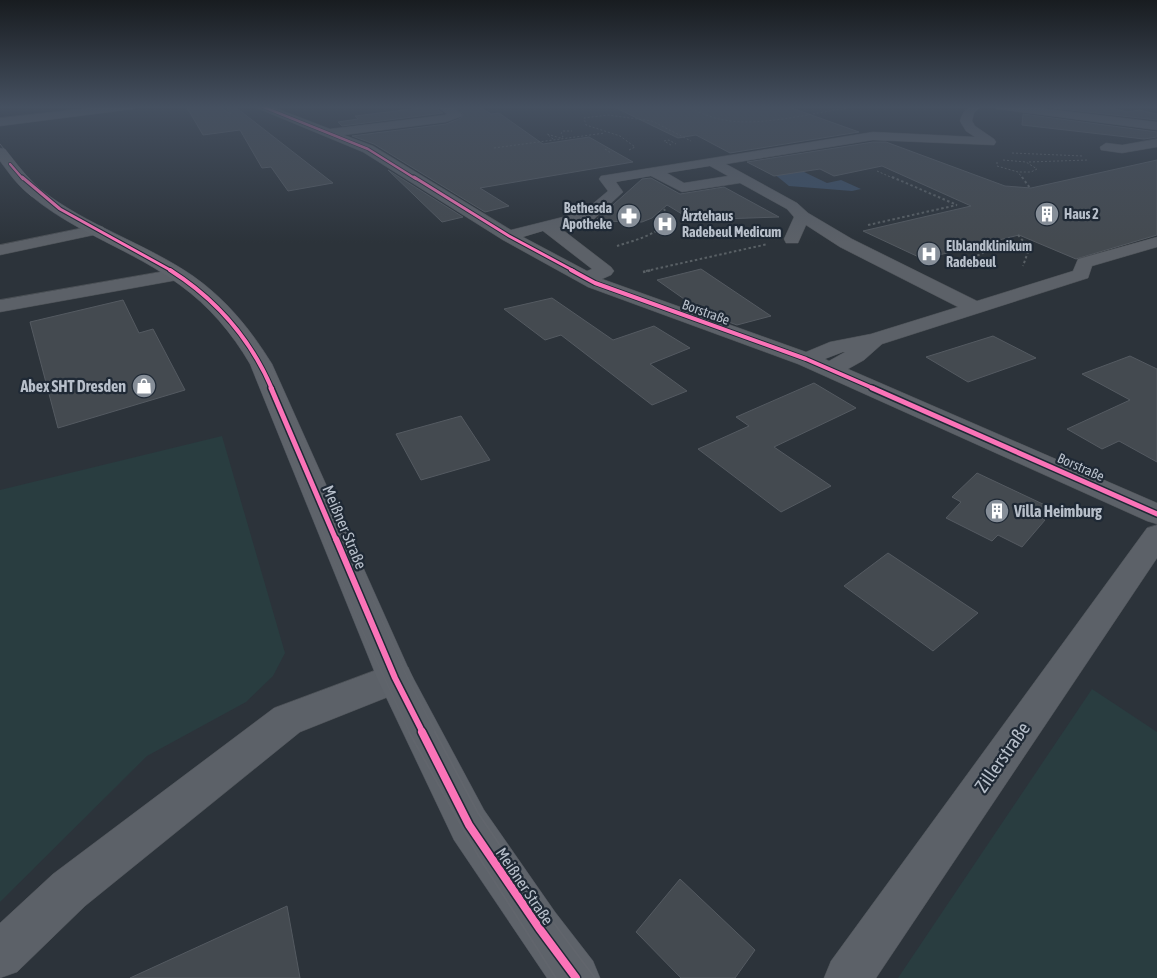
<svg xmlns="http://www.w3.org/2000/svg" width="1157" height="978" font-family="'Asap Condensed',sans-serif">
  <style>
    .green { fill: #293d40 }
    .water { fill: #3b4e65 }
    .building { fill: #444a50; stroke: #545a61 }
    .lines { fill: none; stroke-linecap: round; stroke-linejoin: round }
    .minor-casing { stroke: #4a4f54; stroke-width: 1 }
    .major-casing { stroke: #4a4f57; stroke-width: 1 }
    .path-far2 { stroke: #596065; stroke-width: 1; stroke-dasharray: 2 2; stroke-linecap: butt }
    .path-far1 { stroke: #596065; stroke-width: 2; stroke-dasharray: 2.5 2.5; stroke-linecap: butt }
    .path { stroke: #596065; stroke-width: 2.5; stroke-dasharray: 2.5 2.5; stroke-linecap: butt }
    .minor { fill: #5c6168; fill-rule: evenodd }
    .major { fill: #5e636a; fill-rule: evenodd }
    .tram-far1 { stroke: #61656c; stroke-width: 1 }
    .tram { stroke: #61656c; stroke-width: 2 }
    .cycleway-far5-casing { stroke: #1f2935; stroke-width: 4 }
    .cycleway-far4-casing { stroke: #1f2935; stroke-width: 5 }
    .cycleway-far3-casing { stroke: #1f2935; stroke-width: 6 }
    .cycleway-far2-casing { stroke: #1f2935; stroke-width: 8 }
    .cycleway-far1-casing { stroke: #1f2935; stroke-width: 9 }
    .cycleway-casing { stroke: #1f2935; stroke-width: 11 }
    .cycleway-far5 { stroke: #fb73b8; stroke-width: 2.5 }
    .cycleway-far4 { stroke: #fb73b8; stroke-width: 3 }
    .cycleway-far3 { stroke: #fb73b8; stroke-width: 4 }
    .cycleway-far2 { stroke: #fb73b8; stroke-width: 5 }
    .cycleway-far1 { stroke: #fb73b8; stroke-width: 6 }
    .cycleway { stroke: #fb73b8; stroke-width: 8 }
    .labels { text-anchor: middle; stroke-width: 4.5; stroke-linejoin: round; paint-order: stroke }
    .far-poi-label { font-size: 14px; font-weight: bold; fill: #b7bfca; stroke: #1f2935; text-anchor: start }
    .far-street-label { font-size: 14px; fill: #b7bfca; stroke: #1f2935 }
    .poi-label { font-size: 16px; font-weight: bold; fill: #b7bfca; stroke: #1f2935; text-anchor: end }
    .street-label { font-size: 16px; fill: #b7bfca; stroke: #1f2935 }
    .near-street-label { font-size: 19px; fill: #b7bfca; stroke: #1f2935 }
  </style>
  <rect width="100%" height="100%" fill="#2c333a"/>
  <g class="green">
    <polygon points="222,436 285,653 273,676 246,702 147,756 0,902 0,490"/>
    <polygon points="1092,689 1157,732 1157,978 898,978"/>
  </g>
  <polygon class="water" points="800,170 827,183 841,180 861,189 852,191 789,186 773,173"/>
  <g class="building">
    <polygon points="186,106 218,106 231,114 226,106 234,106 333,183 288,191 271,167 262,168 240,130 203,135"/>
    <polygon points="437,106 439,106 438,110 443,113 342,126 338,122 358,119 355,116"/>
    <polygon points="452,106 478,106 491,114 499,113 543,144 589,137 633,162 480,188 509,206 485,212 374,144 352,136 446,124 461,118 463,114"/>
    <polygon points="612,106 786,106 859,132 730,153 696,135 678,138"/>
    <polygon points="1035,106 1104,106 1127,112 1139,110 1157,114 1157,120"/>
    <polygon points="1023,114 1157,132 1157,137 1144,139 1022,125"/>
    <polygon points="873,142 886,142 1005,186 1031,188 1157,160 1157,235 1076,259 1019,235 923,259 863,231 971,206 882,166 834,176 820,169 774,176 747,162"/>
    <polygon points="388,170 463,217 442,222"/>
    <polygon points="651,178 680,194 724,187 779,217 692,220 667,205 652,218 642,222 595,221 642,179"/>
    <polygon points="701,269 771,316 737,325 704,313 657,280"/>
    <polygon points="552,298 613,340 654,326 690,348 650,364 687,391 652,405 561,335 545,340 504,309"/>
    <polygon points="123,300 139,333 153,329 185,390 58,428 30,322"/>
    <polygon points="993,336 1036,358 968,382 926,357"/>
    <polygon points="1130,356 1157,369 1157,462 1119,441 1102,449 1067,429 1130,400 1082,374"/>
    <polygon points="814,383 856,408 774,447 831,486 781,512 698,449 749,426 736,417"/>
    <polygon points="461,416 490,460 421,480 396,434"/>
    <polygon points="977,473 1047,506 1038,516 1045,520 1022,547 998,535 992,541 946,518 961,502 952,497"/>
    <polygon points="888,553 978,613 933,651 844,586"/>
    <polygon points="680,879 755,950 735,978 681,978 636,932"/>
    <polygon points="287,906 300,978 130,978"/>
  </g>
  <g class="lines">
    <g class="minor-casing">
      <g id="minor">
        <polygon points="108,106 139,106 133,109 0,126 0,118"/>
        <path d="M255 106H270L330 129 445 115 447 114 439 108 441 106C449 106 457 108 462 115L460 117 446 122 344 135 373 146 511 230 583 212 608 191 599 179 601 176 873 132 975 137 966 131 960 121C964 108 968 106 981 106L974 113 972 121 975 126 994 139 996 142 994 145 873 140 726 164 797 203 808 213 852 239 977 301 1073 271 1078 259 1157 237V247L1092 266 1088 278 882 344 864 360 848 369 1157 503V524L1147 521 798 364 588 287 503 240 363 152 257 108ZM710 166 728 176 684 183 667 173ZM651 176 682 192 740 183 787 209 794 217 784 239 786 243H798L806 225 840 247 958 307 871 334 830 342 806 352 602 279 611 275 614 271 611 267 559 227 594 219 623 192 616 182ZM543 231 592 269 587 271 523 237ZM843 352H845L829 361 825 359Z"/>
        <polygon points="992,106 1022,106 1157,122 1157,130 998,109"/>
        <polygon points="1157,139 1157,147 1122,153 1101,150 1100,147 1106,143 1122,145"/>
        <polygon points="97,225 103,227 105,230 103,233 0,255 0,245"/>
        <polygon points="177,269 183,271 186,275 183,279 0,312 0,300"/>
        <polygon points="1157,525 1157,558 876,978 824,978 831,961 1147,528"/>
        <polygon points="395,663 408,667 413,678 408,689 300,732 85,906 17,972 0,978 0,923 53,874 274,708"/>
      </g>
    </g>
    <g class="major-casing">
      <path id="major" d="M0 148 5 149C16 163 27 178 40 189 87 226 145 243 193 276 226 299 251 330 272 364L410 672 484 810 555 912 593 961 600 978H547L454 840 377 678 250 364C232 333 209 306 180 285 133 250 75 233 30 195 18 186 9 173 0 161Z"/>
    </g>
    <g class="path-far2">
      <path d="M684 106C697 111 711 118 724 120 761 127 811 113 848 108L849 106"/>
      <polyline points="869,106 879,106"/>
      <polyline points="553,139 547,134 560,138 563,137 561,133 563,131 572,131"/>
      <polyline points="671,145 664,141 669,140 676,144"/>
      <polyline points="494,148 605,133"/>
      <polyline points="605,149 611,153"/>
      <polyline points="629,150 635,147 620,136 586,125 584,118 608,115 652,121 691,141"/>
      <polyline points="1012,153 1083,156"/>
      <polyline points="1003,160 1026,162 1037,169 1031,172 1018,172"/>
      <polyline points="997,162 997,166 1018,172 1023,179"/>
      <polyline points="1029,162 1088,160"/>
      <polyline points="877,171 895,179"/>
    </g>
    <g class="path-far1">
      <polyline points="892,177 957,205"/>
      <polyline points="1022,177 1030,188"/>
      <polyline points="868,225 957,205"/>
      <polyline points="1018,235 1024,242"/>
      <path d="M617 246C635 240 658 235 670 219L664 209"/>
      <polyline points="949,264 962,263 989,250 1024,242 1029,249 1023,266"/>
      <polyline points="646,271 768,244"/>
    </g>
    <polyline class="path" points="643,272 652,270"/>
    <use href="#minor" class="minor"/>
    <use href="#major" class="major"/>
    <g class="tram-far1">
      <path d="M0 144C17 165 35 189 58 204 100 232 149 250 191 278 223 300 248 328 268 361L407 677 436 733"/>
      <polyline points="0,159 30,195 164,272 207,304 236,334 262,381 358,621 410,733"/>
    </g>
    <g class="tram">
      <polyline points="409,732 479,857 556,978"/>
      <polyline points="435,732 478,813 550,918 595,978"/>
    </g>
    <g class="cycleway-far5-casing">
      <g id="cycleway-far5">
        <polyline points="261,106 368,149 416,179"/>
        <polyline points="10,164 23,179"/>
      </g>
    </g>
    <g class="cycleway-far4-casing">
      <g id="cycleway-far4">
        <polyline points="22,177 60,209 172,271"/>
        <polyline points="414,177 509,236 574,271"/>
      </g>
    </g>
    <g class="cycleway-far3-casing">
      <g id="cycleway-far3">
        <path d="M170 270C216 299 251 340 272 389"/>
        <polyline points="571,270 595,283 806,359 875,389"/>
      </g>
    </g>
    <g class="cycleway-far2-casing">
      <g id="cycleway-far2">
        <polyline points="271,388 336,540"/>
        <polyline points="872,388 1157,514"/>
      </g>
    </g>
    <g class="cycleway-far1-casing">
      <polyline id="cycleway-far1" points="336,539 395,678 423,733"/>
    </g>
    <g class="cycleway-casing">
      <polyline id="cycleway" points="422,732 469,825 539,928 576,978"/>
    </g>
    <use href="#cycleway-far5" class="cycleway-far5"/>
    <use href="#cycleway-far4" class="cycleway-far4"/>
    <use href="#cycleway-far3" class="cycleway-far3"/>
    <use href="#cycleway-far2" class="cycleway-far2"/>
    <use href="#cycleway-far1" class="cycleway-far1"/>
    <use href="#cycleway" class="cycleway"/>
  </g>
  <linearGradient id="sky" x2="0" y2="1"><stop stop-color="#181c20"/><stop offset="0.44" stop-color="#455060"/><stop offset="1" stop-color="#455060" stop-opacity="0"/></linearGradient>
  <rect width="1157" height="243" fill="url(#sky)"/>
  <defs>
    <g id="building-disc" transform="scale(1.25)"><circle r="9.5" fill="#868e98" stroke="#1f2935"/><path d="M-4-6H4V6H1V3H-1V6H-4ZM-2.5-4.3h1.7v1.8h-1.7ZM.8-4.3h1.7v1.8H.8ZM-2.5-1h1.7V.8h-1.7ZM.8-1h1.7V.8H.8Z" fill="#fff"/></g>
    <g id="pharmacy-disc" transform="scale(1.25)"><circle r="9.5" fill="#868e98" stroke="#1f2935"/><path d="M-2-6h4v4h4v4h-4v4h-4v-4h-4v-4h4Z" fill="#fff"/></g>
    <g id="hospital-disc" transform="scale(1.25)"><circle r="9.5" fill="#868e98" stroke="#1f2935"/><path d="M-5-5h3v3.5h4V-5h3V5h-3V1.5h-4V5h-3Z" fill="#fff"/></g>
    <g id="shop-disc" transform="scale(1.25)"><circle r="9.5" fill="#868e98" stroke="#1f2935"/><path d="M-5-2.5h2.3a2.7 3.5 0 0 1 5.4 0H5L5.5 6h-11ZM-1.5-2.5h3a1.5 2.3 0 0 0-3 0Z" fill="#fff"/></g>
  </defs>
  <g fill-rule="evenodd">
    <use href="#building-disc" x="1047" y="214"/>
    <use href="#pharmacy-disc" x="629" y="216"/>
    <use href="#hospital-disc" x="665" y="224"/>
    <use href="#hospital-disc" x="929" y="254"/>
    <use href="#shop-disc" x="144" y="386"/>
    <use href="#building-disc" x="997" y="511"/>
  </g>
  <g class="labels">
    <g class="far-poi-label">
      <text x="612" y="213" text-anchor="end">Bethesda<tspan x="612" dy="16">Apotheke</tspan></text>
      <text x="1064" y="219">Haus 2</text>
      <text x="682" y="221">Ärztehaus<tspan x="682" dy="16">Radebeul Medicum</tspan></text>
      <text x="946" y="251">Elblandklinikum<tspan x="946" dy="16">Radebeul</tspan></text>
    </g>
    <g class="far-street-label">
      <text transform="translate(706 312) rotate(20)" y="5">Borstraße</text>
      <text transform="translate(1081 467) rotate(24)" y="5">Borstraße</text>
    </g>
    <g class="poi-label">
      <text x="126" y="392">Abex SHT Dresden</text>
      <text x="1014" y="517" text-anchor="start">Villa Heimburg</text>
    </g>
    <g class="street-label">
      <text transform="translate(345 527) rotate(67)" y="6">Meißner Straße</text>
      <text transform="translate(525 886) rotate(56)" y="6">Meißner Straße</text>
    </g>
    <g class="near-street-label">
      <text transform="translate(1002 757) rotate(-55)" y="7">Zillerstraße</text>
    </g>
  </g>
</svg>
